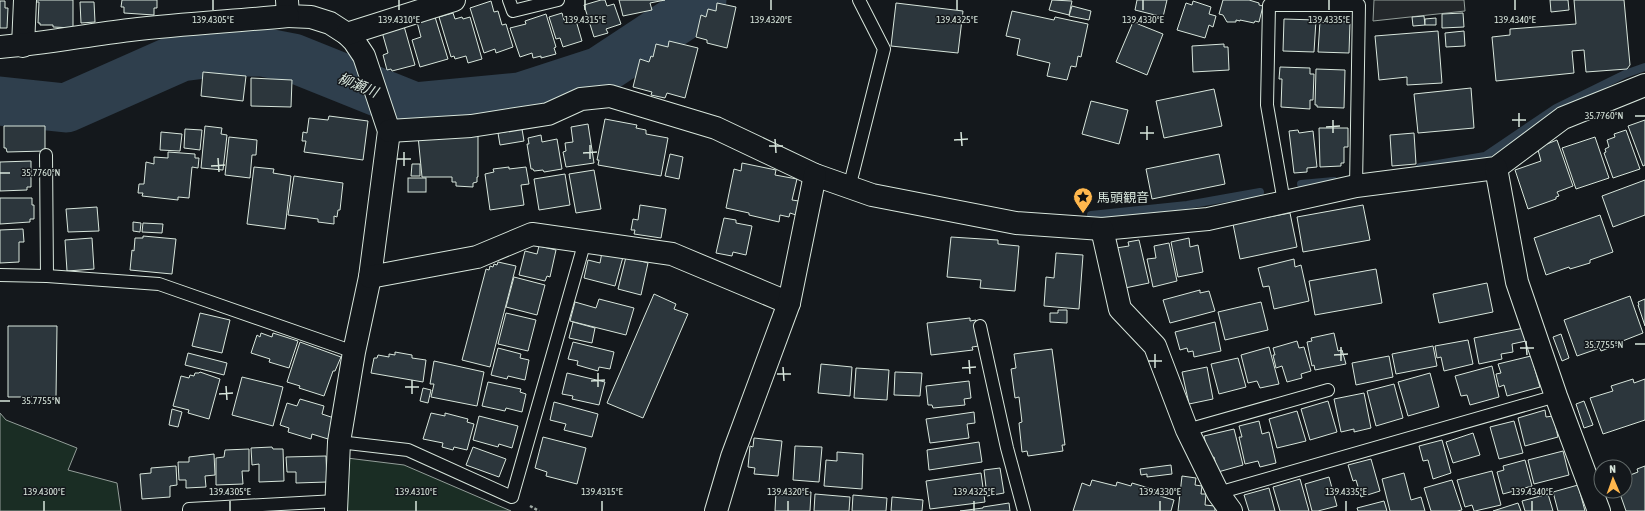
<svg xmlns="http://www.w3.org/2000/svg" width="1645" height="511" font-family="'Asap Condensed','Noto Sans JP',sans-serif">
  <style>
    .green { fill: #1a2d24; stroke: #939e99 }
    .parking { fill: #24282b; stroke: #939e99 }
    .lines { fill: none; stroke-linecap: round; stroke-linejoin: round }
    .stream { stroke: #2f3f4d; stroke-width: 8 }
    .river { stroke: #2f3f4d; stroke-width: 49 }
    .building { fill: #2c363c; stroke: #d8e6dc }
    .service-casing { stroke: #d8e6dc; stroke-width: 14 }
    .minor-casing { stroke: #d8e6dc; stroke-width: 24 }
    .path { stroke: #9da8a2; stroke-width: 2.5; stroke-dasharray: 3 2; stroke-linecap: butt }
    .service { stroke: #14181c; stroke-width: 12 }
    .minor { stroke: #14181c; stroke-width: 22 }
    .ticks { fill: none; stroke: #d8e6dc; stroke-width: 1.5 }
    .labels { text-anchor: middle; stroke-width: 3; stroke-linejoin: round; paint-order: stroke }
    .poi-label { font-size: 13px; fill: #d8e6dc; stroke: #14181c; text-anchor: start }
    .water-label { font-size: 14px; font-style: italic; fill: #d8e6dc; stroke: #14181c }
    .ticks-label { font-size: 10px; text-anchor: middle; fill: #d8e6dc; stroke: #14181c; stroke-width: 3; stroke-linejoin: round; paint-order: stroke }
  </style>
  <rect width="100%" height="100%" fill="#14181c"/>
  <g class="green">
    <polygon points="0,413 6,420 77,448 68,470 117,483 121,511 0,511"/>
    <polygon points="347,458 404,465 511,511 343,511"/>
  </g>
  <polygon class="parking" points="1374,0 1464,0 1465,11 1373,21"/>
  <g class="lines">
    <g class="stream">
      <polyline points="1420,167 1485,156 1556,108 1625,74 1645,67"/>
      <polyline points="1301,184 1334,181"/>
      <polyline points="1091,215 1187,205 1260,192"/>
    </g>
    <polyline class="river" points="0,101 66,108 181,57 219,52 262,52 293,58 415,107 520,97 600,71 700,5 702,0"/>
  </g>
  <g class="building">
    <polygon points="34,0 73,0 73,28 53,27 53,25 40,25 40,23 38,23 39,2 34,2"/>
    <polygon points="122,0 157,0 157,8 154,8 154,15 124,13 124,7 121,7"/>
    <polygon points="601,0 605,0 607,6 614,4 621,24 606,29 608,33 594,37 584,5"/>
    <polygon points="619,0 665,0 650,3 652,10 623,16"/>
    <polygon points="1052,0 1072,1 1069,15 1049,10"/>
    <polygon points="1137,0 1167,0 1163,17 1135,10"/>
    <polygon points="1223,0 1249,0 1259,3 1259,5 1263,6 1259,22 1255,21 1254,23 1240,20 1240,21 1236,20 1236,22 1227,22 1223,15 1219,14"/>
    <polygon points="1550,0 1568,0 1569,10 1551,12"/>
    <polygon points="1574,0 1624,0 1630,65 1627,69 1586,72 1584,50 1572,51 1574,73 1496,81 1492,37 1510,35 1510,29 1576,24"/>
    <polygon points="0,1 5,1 5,8 8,8 7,28 0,28"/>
    <polygon points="491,1 494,12 498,11 502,25 506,24 513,47 496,53 495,49 484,53 470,8"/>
    <polygon points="1193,1 1211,7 1209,14 1216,16 1213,27 1209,25 1205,38 1177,30 1186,3 1192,5"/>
    <polygon points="80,2 94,2 95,22 81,23"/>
    <polygon points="717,3 736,7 727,48 707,43 707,40 696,37 701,15 706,17 708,9 716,11"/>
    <polygon points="896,3 963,11 958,53 891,46"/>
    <polygon points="1072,6 1091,11 1089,20 1069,16"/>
    <polygon points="1012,11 1054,20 1055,17 1088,24 1081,57 1078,56 1076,67 1071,66 1067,80 1047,76 1050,63 1017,55 1020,39 1006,36"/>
    <polygon points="453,13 455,19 462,17 463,19 470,17 482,59 468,63 466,56 455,59 454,56 451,57 439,17"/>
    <polygon points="562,13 564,20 575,17 582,41 563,47 560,38 556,39 549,17"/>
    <polygon points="1463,13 1464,27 1442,28 1442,14"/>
    <polygon points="546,14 556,47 554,48 556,54 541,58 541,56 533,58 532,53 520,57 510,28 526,24 525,21"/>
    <polygon points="1424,16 1425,25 1413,26 1412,17"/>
    <polygon points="435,17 448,59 420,67 412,40 421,37 417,22"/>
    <polygon points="1436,18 1436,25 1425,25 1425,19"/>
    <polygon points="1284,19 1316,20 1314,52 1283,51"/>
    <polygon points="1320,21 1350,22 1349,53 1318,52"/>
    <polygon points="1133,22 1163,34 1147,75 1116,62"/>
    <polygon points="404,26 415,65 392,71 391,69 387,70 383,55 388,53 382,32"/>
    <polygon points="1438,31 1442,83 1407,85 1407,77 1379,80 1375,36"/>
    <polygon points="1464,31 1465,46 1446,47 1445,33"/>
    <polygon points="669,41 698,48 685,98 667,93 665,98 651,95 652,92 633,87 640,59 649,62 651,56 653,57 656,44 668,47"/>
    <polygon points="1224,44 1224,47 1228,47 1229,70 1193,72 1192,46"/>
    <polygon points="1280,67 1310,68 1310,74 1314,74 1313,100 1310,100 1310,109 1281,107 1282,79 1279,79"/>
    <polygon points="1316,69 1345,70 1344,108 1317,107 1317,105 1315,105"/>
    <polygon points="203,72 246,76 243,101 201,96"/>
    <polygon points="251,78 292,80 291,107 251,106"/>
    <polygon points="1471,88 1474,128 1418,133 1414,94"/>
    <polygon points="1214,89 1222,126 1164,138 1156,101"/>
    <polygon points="1091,101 1128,110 1119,144 1082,134"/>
    <polygon points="329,116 368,121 363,160 304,152 306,141 302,141 303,132 307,133 309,118 328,120"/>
    <polygon points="605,119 637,125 636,128 646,130 646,134 668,138 661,176 598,165 599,160 597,160"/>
    <polygon points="1645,120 1645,165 1643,166 1628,126"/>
    <polygon points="588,124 594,163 566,167 563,152 566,151 565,143 573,142 571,127"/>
    <polygon points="4,126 45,126 45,151 7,152 6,148 4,148"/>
    <polygon points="205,126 222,128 221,134 227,135 223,170 201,168"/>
    <polygon points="1319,128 1348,128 1348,147 1344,147 1344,163 1341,163 1341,166 1320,167"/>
    <polygon points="185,129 202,130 200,150 184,148"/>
    <polygon points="522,129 524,141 500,145 498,133"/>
    <polygon points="1298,130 1299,133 1313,131 1317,167 1307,168 1307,172 1294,173 1289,131"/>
    <polygon points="1626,130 1640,169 1613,178 1604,153 1606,152 1605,149 1609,147 1607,140 1615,137 1614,134"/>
    <polygon points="161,132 182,134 180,151 160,150"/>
    <polygon points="1414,133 1416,164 1392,166 1390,135"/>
    <polygon points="541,135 542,142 557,139 562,169 544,172 543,170 534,171 533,169 531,169 527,144 529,144 528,138"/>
    <polygon points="418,136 478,136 478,177 477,177 477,182 473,183 473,187 456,186 456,182 452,182 452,177 422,177"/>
    <polygon points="229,137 257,140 256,155 252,155 250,178 225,175"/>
    <polygon points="1595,137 1609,178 1576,189 1562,148"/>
    <polygon points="1557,140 1573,186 1557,192 1559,196 1556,197 1556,199 1528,209 1515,170 1541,161 1538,150 1542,146"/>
    <polygon points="168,152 195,154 195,158 199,158 198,168 192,167 189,198 178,197 178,200 142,196 143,193 138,193 139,184 144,184 146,162 154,164 154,157 168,158"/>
    <polygon points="670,154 683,157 679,179 665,176"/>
    <polygon points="1219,154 1225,184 1152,199 1146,169"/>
    <polygon points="31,161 31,187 27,187 27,190 0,191 0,162"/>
    <polygon points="742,163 776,170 775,175 797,179 792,200 799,201 796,215 790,213 789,217 780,215 779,222 749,215 749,213 726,208 734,169 741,171"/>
    <polygon points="412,164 420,164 420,176 411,176"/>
    <polygon points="254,167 274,169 273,173 291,176 285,229 247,224"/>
    <polygon points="509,167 509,169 526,167 529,184 521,185 524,205 490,210 485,174 494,172 493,169"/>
    <polygon points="594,170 601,209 576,213 569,174"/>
    <polygon points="565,174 570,205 539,210 534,179"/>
    <polygon points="294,176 343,183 340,210 338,210 337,217 334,216 334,224 318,222 318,219 288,215"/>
    <rect x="408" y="178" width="18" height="14"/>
    <polygon points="1645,180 1645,215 1613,227 1602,196"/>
    <polygon points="0,198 32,198 32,205 34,205 34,219 30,219 30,222 0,224"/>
    <polygon points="640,205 666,209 661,238 634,234 635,230 631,230 633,219 638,220"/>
    <polygon points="1363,205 1370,240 1303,252 1297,217"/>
    <polygon points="97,207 99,231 68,232 66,209"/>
    <polygon points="1290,213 1297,247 1240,259 1233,224"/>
    <polygon points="1600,215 1613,252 1590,260 1590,263 1570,269 1569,267 1546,275 1534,238"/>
    <polygon points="724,218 736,220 736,223 752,226 746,255 733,252 732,256 716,253"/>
    <polygon points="133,222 141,223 140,232 133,231"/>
    <polygon points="143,223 163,224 162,233 142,232"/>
    <polygon points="23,229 24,242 19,242 19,262 0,263 0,230"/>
    <polygon points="143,236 176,239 172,274 130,270 132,250 134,251 135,238 143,238"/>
    <polygon points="951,237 998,240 998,244 1019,246 1015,291 980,288 981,280 947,277"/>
    <polygon points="92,238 94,269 67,271 65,240"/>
    <polygon points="1189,238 1190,247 1198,245 1203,272 1178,277 1171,242"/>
    <polygon points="1139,240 1149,283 1125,288 1116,248 1129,246 1128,242"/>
    <polygon points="1169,243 1177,281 1153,287 1147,259 1156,258 1154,246"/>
    <polygon points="539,246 556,250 550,277 547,276 545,281 519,275 525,251 537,254"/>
    <polygon points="602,252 623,257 615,286 584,278 588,260 600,263"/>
    <polygon points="1056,253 1083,255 1079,309 1044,306 1046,277 1054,278"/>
    <polygon points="626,257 648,263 641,295 618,289"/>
    <polygon points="1294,259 1295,267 1301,265 1309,301 1274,309 1269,286 1263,287 1258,268"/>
    <polygon points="498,262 516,266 490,367 462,360 486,269 489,270 490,266 493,267 494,264 497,265"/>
    <polygon points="1376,269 1382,303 1315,315 1309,281"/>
    <polygon points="514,277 545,285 537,315 506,307"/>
    <polygon points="1487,283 1493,312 1439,323 1433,294"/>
    <polygon points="1200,290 1200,293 1209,291 1215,311 1170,323 1163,300"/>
    <polygon points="654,294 676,304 674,309 688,314 643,418 607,403"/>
    <polygon points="1630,296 1643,333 1620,342 1620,344 1601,351 1600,348 1577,356 1564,320"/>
    <polygon points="599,299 634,308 626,335 570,321 575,302 596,308"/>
    <polygon points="1645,299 1645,326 1638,305 1639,305 1638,302"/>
    <polygon points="1261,302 1268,330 1225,340 1218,312"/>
    <polygon points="1058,310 1067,310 1067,323 1050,322 1050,313 1058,313"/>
    <polygon points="200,313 230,320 222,353 192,346"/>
    <polygon points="506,313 536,320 528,351 498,344"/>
    <polygon points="970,318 970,321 976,320 979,346 972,347 973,350 931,355 927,323"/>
    <polygon points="573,322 595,328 592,343 569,338"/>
    <polygon points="1215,322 1221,351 1194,357 1193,351 1188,352 1187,348 1180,350 1175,332"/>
    <polygon points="8,326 57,326 56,397 8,397"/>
    <polygon points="1524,328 1526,341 1512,344 1513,352 1501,354 1502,359 1479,364 1474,338"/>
    <polygon points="261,333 272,337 273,333 298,341 289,368 269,362 270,359 251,353 257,335 260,337"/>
    <polygon points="1334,333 1338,351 1342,350 1346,364 1315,370 1314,365 1312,366 1307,342 1312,341 1311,338"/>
    <polygon points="1561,334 1569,358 1562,361 1553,337"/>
    <polygon points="1468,340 1473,364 1444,371 1441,357 1437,358 1435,346"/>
    <polygon points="1297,341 1299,348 1304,347 1311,371 1301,374 1302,378 1287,382 1282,366 1276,368 1273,355 1275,355 1273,348"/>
    <polygon points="300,342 341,357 335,371 333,371 324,396 299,388 300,386 287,382"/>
    <polygon points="573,342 614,352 610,369 599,367 598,371 577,365 578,361 568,359"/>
    <polygon points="1433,346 1437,366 1396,374 1392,354"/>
    <polygon points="1269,347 1279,384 1260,388 1257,381 1248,383 1241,355"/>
    <polygon points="498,348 521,354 520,358 529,360 525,380 508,376 507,379 491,375"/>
    <polygon points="1052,349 1065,445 1062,445 1063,451 1028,456 1027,451 1022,452 1019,423 1022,422 1019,397 1015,398 1011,369 1016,368 1014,354"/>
    <polygon points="395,352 412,355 412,358 426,360 423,382 371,373 374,358 377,358 378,355 389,357 389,354 395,355"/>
    <polygon points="188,353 227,363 224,375 185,365"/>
    <polygon points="1389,356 1393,377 1356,385 1352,363"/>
    <polygon points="1531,356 1540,387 1507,396 1504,385 1499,387 1496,374 1501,373 1498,364"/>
    <polygon points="1238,358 1246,387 1219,394 1211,364"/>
    <polygon points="434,361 484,372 477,406 431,397 434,384 430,384"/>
    <polygon points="821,364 852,367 850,396 818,393"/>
    <polygon points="1492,366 1499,397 1470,405 1467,395 1461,396 1455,376"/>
    <polygon points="1207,367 1213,399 1189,404 1182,372"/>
    <polygon points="856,368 889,370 887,400 854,398"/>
    <polygon points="200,372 220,379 209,419 188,413 189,410 173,406 181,376 189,378 190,375 194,376 195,373 199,373"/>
    <polygon points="895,372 922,373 920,396 894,395"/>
    <polygon points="567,373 605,382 599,405 572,399 573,396 562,394"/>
    <polygon points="1430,373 1439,407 1408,416 1398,382"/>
    <polygon points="242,377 283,387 273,426 232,415"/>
    <polygon points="1633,379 1634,383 1645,379 1645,420 1603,434 1590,398 1613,391 1611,386"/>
    <polygon points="969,381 971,398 964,399 965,405 933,408 932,405 928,405 926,386"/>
    <polygon points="488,382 521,389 520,392 526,394 522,412 506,408 505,411 482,406"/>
    <polygon points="1394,384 1403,418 1376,426 1367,391"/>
    <polygon points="423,388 431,390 428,403 420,401"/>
    <polygon points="1364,393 1371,428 1354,432 1354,429 1341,432 1334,399"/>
    <polygon points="300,399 324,406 322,414 334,418 328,439 312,434 311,439 288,432 289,428 280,425 287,403 297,406"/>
    <polygon points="1328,401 1337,432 1310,440 1301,409"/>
    <polygon points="1584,401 1593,425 1584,428 1576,404"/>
    <polygon points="554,402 598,414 592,437 564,430 566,424 550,420"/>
    <polygon points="172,409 182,412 178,427 169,425"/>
    <polygon points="1545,410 1546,417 1553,416 1558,437 1525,446 1518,418"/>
    <polygon points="1297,411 1306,441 1277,448 1269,419"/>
    <polygon points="974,412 975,423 967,424 969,438 930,443 926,419"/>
    <polygon points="431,413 445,416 445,413 468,419 467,422 474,424 467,450 454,447 453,450 442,447 443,443 423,439"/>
    <polygon points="479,416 518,426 512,448 499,444 498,447 473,440"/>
    <polygon points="1259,421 1262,434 1269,432 1276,463 1260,467 1258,461 1245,464 1239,437 1242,437 1239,426"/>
    <polygon points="1514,421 1523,453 1499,459 1490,427"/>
    <polygon points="1234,429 1243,465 1218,472 1214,457 1209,458 1204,436"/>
    <polygon points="1473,433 1480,455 1453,463 1446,442"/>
    <polygon points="543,437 586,448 577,484 546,476 547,472 535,468"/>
    <polygon points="754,438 782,441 778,476 754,474 755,468 748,467 750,446 753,447"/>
    <polygon points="1442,440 1451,473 1433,479 1428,460 1423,461 1419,446"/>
    <polygon points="979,442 982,462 929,470 927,450"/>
    <polygon points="795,446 822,447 819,482 793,480"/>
    <polygon points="272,447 273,449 283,449 284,481 259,482 259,464 252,465 251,448"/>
    <polygon points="473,447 506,459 499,477 466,465"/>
    <polygon points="249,449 249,471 242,471 243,484 216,485 216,458 224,457 225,450"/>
    <polygon points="1563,451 1569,475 1534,484 1528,460"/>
    <polygon points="837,452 863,454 862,489 824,486 826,460 837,461"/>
    <polygon points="214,454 215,475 205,476 206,487 186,488 186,480 179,480 178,462 189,462 189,457"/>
    <polygon points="326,456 327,482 296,483 296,472 287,472 286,457"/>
    <polygon points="1371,459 1380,491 1361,497 1356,480 1353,481 1348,465"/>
    <polygon points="1525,460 1532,486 1503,494 1497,472 1504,470 1503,466"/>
    <polygon points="1171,465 1172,474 1147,477 1147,474 1141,475 1140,469"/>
    <polygon points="176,466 177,485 170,486 170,497 142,499 140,474 151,473 151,468"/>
    <polygon points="1645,466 1645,511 1626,511 1619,491 1625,491 1625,477 1638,472 1637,469"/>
    <polygon points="1000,468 1004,493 987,496 984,470"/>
    <polygon points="1492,471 1501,505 1475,511 1474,511 1472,505 1465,507 1457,480"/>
    <polygon points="981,473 985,502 930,509 926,481"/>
    <polygon points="1404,473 1411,500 1421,497 1425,511 1390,511 1382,479"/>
    <polygon points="1182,476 1196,478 1195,485 1202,486 1201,494 1206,494 1205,505 1215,506 1215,511 1178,511"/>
    <polygon points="1329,477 1337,506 1318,511 1312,511 1305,484"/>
    <polygon points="1300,479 1309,511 1280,511 1273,487"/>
    <polygon points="1092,480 1116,486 1117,482 1131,486 1132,483 1162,492 1160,496 1174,500 1171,511 1073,511 1082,483 1090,486"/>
    <polygon points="1452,480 1462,510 1457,511 1431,511 1424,488"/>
    <polygon points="1578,485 1585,511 1558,511 1553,492"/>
    <polygon points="1269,488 1275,511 1249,511 1244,495"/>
    <polygon points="776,491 811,492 810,511 775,511"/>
    <polygon points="815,494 850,497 849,511 814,511"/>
    <polygon points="1548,494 1553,511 1525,511 1522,501"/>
    <polygon points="853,495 887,498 886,511 852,511"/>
    <polygon points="892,497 923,500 922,511 891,511"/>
    <polygon points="1384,501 1387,511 1358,511 1357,508"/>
    <polygon points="1009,503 1010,511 960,511 983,508 983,507"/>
    <polygon points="1518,503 1521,511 1493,511"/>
  </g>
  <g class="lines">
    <g class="service-casing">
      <g id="service">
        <polyline points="509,0 513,11 558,0"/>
        <polyline points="46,155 47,276"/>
        <polyline points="849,188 884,49 859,0"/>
        <polyline points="1284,202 1267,105 1269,5 1359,5 1356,186"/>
        <polyline points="0,275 47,276 159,284 354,352"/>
        <polyline points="980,326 1007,448 1024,511"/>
        <polyline points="1187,430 1328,390"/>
        <polyline points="339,442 408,450 512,497 585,241"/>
        <polyline points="1218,493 1556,396"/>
        <polyline points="189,511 189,509 336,501"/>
      </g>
    </g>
    <g class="minor-casing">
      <g id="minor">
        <polyline points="287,0 288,16 311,17 330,23 347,34 354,41 364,56 389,131 370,277 354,352 339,442 336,511"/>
        <polyline points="347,34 454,0"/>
        <polyline points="23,46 25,0"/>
        <path d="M0 47C43 44 87 35 130 30 182 24 235 21 288 16"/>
        <polyline points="389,131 471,126 548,114 581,99 610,96 716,128 815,175 872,195 1016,223 1102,229 1208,219 1356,186 1496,168 1563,118 1645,85"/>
        <polyline points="1496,168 1517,282 1556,396 1599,511"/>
        <polyline points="1102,229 1120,309 1155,346 1187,430 1218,493 1231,511"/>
        <polyline points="370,277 477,257 532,234 672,254 789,303"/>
        <polyline points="716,511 732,457 789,303 815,175"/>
      </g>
    </g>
    <polyline class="path" points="530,506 539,511"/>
    <use href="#service" class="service"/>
    <use href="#minor" class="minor"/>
  </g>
  <path class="ticks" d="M213 0V10M399 0V10M585 0V10M771 0V10M957 0V10M1143 0V10M1329 0V10M1515 0V10M1519 113V127M1635 116H1645M1333 120V133M1512 120H1526M1147 126V140M1326 127 1340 126M961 132 962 146M1140 133H1154M775 139 776 153M954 140 968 139M590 145V159M769 146H783M404 152V166M583 153 597 152M218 158 219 172M397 159H411M211 166 225 165M0 173H10M1526 341 1527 355M1635 344H1645M1341 347V361M1520 348H1534M1155 354V368M1334 355 1348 354M969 360 970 374M1148 361H1162M783 367 784 381M962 368 976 367M598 373V387M777 374H791M412 380V394M591 381 605 380M226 386 227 400M405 387H419M219 394 233 393M0 401H10M44 501V511M230 501V511M416 501V511M602 501V511M788 501V511M974 501V511M1160 501V511M1346 501V511M1532 501V511"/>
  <defs>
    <g id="sight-pin" transform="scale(1)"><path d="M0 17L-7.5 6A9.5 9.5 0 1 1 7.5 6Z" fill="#ffb74d" stroke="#14181c"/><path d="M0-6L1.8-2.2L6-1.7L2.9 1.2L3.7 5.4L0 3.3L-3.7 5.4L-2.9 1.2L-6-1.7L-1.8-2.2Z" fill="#111"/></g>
  </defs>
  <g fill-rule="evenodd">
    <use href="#sight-pin" x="1083" y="197"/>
  </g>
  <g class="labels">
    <g class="poi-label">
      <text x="1097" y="202">馬頭観音</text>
    </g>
    <g class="water-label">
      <text transform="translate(358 85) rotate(22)" y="5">柳瀬川</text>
    </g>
  </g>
  <g class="ticks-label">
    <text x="213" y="23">139.4305°E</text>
    <text x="399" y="23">139.4310°E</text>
    <text x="585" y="23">139.4315°E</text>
    <text x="771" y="23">139.4320°E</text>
    <text x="957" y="23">139.4325°E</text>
    <text x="1143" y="23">139.4330°E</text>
    <text x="1329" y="23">139.4335°E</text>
    <text x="1515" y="23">139.4340°E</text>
    <text x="1604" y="119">35.7760°N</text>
    <text x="41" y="176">35.7760°N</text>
    <text x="1604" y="348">35.7755°N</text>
    <text x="41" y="404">35.7755°N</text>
    <text x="44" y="495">139.4300°E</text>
    <text x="230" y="495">139.4305°E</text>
    <text x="416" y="495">139.4310°E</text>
    <text x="602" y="495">139.4315°E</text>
    <text x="788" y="495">139.4320°E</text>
    <text x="974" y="495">139.4325°E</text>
    <text x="1160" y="495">139.4330°E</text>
    <text x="1346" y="495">139.4335°E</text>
    <text x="1532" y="495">139.4340°E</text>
  </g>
  <g transform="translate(1613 479) rotate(358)"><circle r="19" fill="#14181c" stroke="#626a69"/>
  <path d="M0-3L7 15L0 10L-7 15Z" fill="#ffb74d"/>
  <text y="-6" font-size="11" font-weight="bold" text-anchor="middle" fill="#d8e6dc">N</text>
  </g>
</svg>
